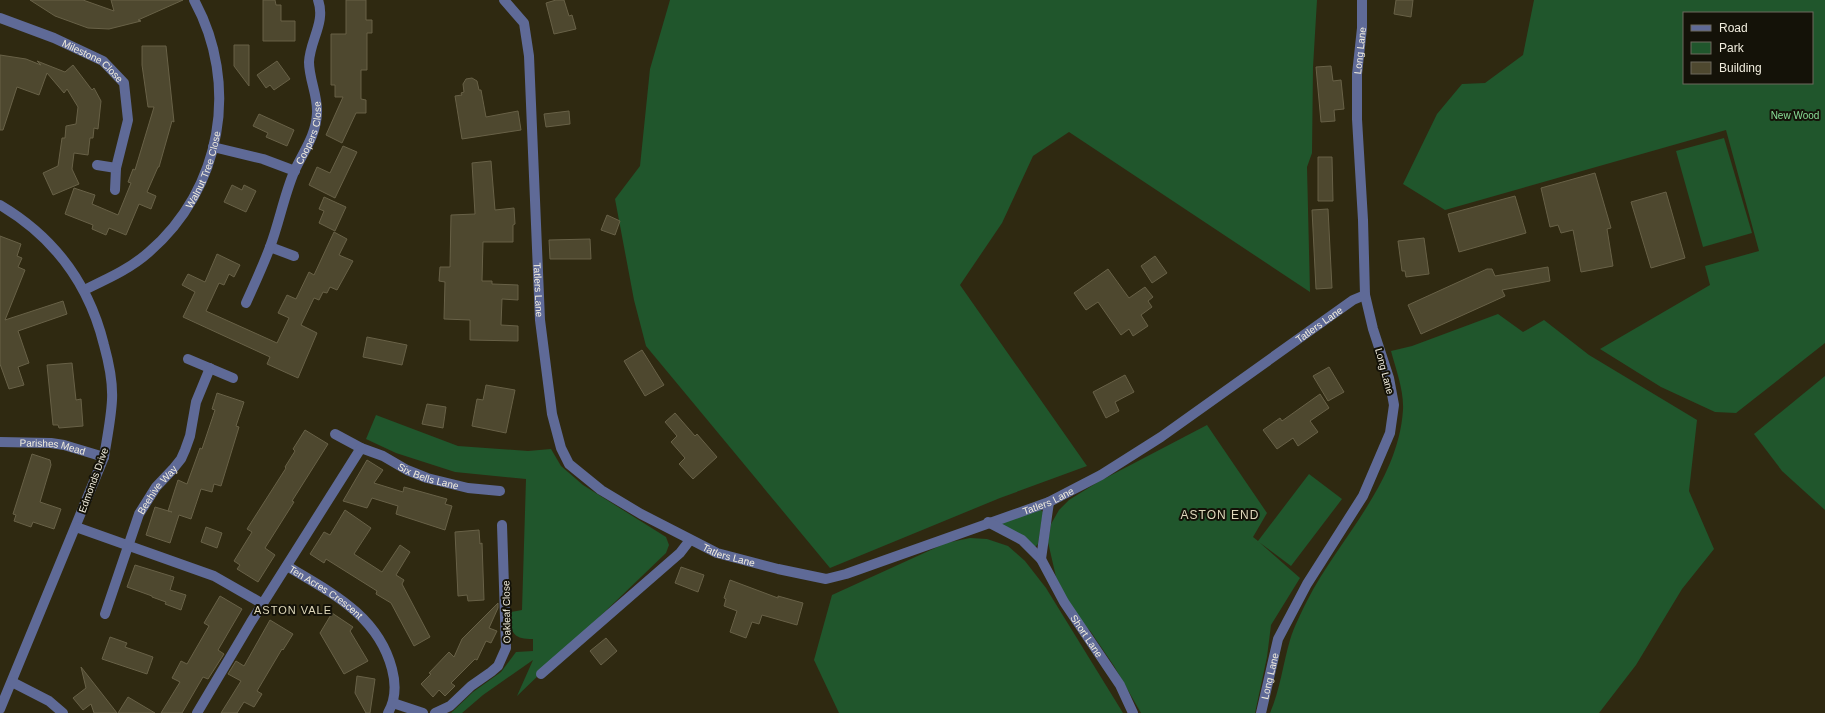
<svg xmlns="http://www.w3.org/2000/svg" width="1825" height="713" font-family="Helvetica,sans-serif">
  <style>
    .green { fill: #20562c; fill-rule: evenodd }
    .building { fill: #4e482f; stroke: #686147 }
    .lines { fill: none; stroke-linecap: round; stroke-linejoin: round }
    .minor { stroke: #5f6a97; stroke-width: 10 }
    .labels { text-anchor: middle; stroke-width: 4; stroke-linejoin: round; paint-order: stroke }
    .street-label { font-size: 10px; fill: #f0ecdd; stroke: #141208 }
    .park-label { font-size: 10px; fill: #89de97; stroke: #141208 }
    .neighbourhood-label { font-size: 11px; letter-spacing: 1px; fill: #dfd8bb; stroke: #141208 }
    .quarter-label { font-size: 12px; letter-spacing: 1px; fill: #dfd8bb; stroke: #141208 }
  </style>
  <rect width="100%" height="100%" fill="#2f2911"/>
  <g class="green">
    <polygon points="670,0 1317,0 1313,67 1312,153 1307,167 1310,292 1069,132 1033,156 1002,223 960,285 1087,466 1000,498 830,568 646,346 634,300 615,199 640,166 650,69"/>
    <path d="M1534 0H1825V343L1736 413 1715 412 1661 387 1600 349 1710 285 1705 266 1759 251 1726 130 1445 210 1403 184 1437 114 1462 84 1485 83 1523 55ZM1684 13H1812V83H1684Z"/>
    <polygon points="1724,138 1752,233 1703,247 1676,151"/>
    <path d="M1498 314 1523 332 1544 320 1589 355 1697 420 1689 491 1714 549 1682 589 1636 665 1599 713H1270C1280 690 1283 664 1290 640 1294 627 1301 613 1307 601 1339 538 1398 484 1403 410 1404 390 1396 370 1391 351L1412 346Z"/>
    <polygon points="1825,376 1825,510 1782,471 1754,434"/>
    <path d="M376 415 458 446 528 451 551 449 561 466 583 485 666 537 669 545 666 553 517 696 533 660 483 695 462 713H451L473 692 501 672 516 652 533 651V639C512 639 510 632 511 612L522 610 526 479 455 472 396 453 366 439Z"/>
    <polygon points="1207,425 1267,513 1253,537 1258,541 1309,474 1342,499 1291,566 1259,542 1300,578 1271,625 1267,657 1255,713 1141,713 1114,666 1091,632 1073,611 1056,577 1048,542 1051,524 1059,510 1069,500 1098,482"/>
    <polygon points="1041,510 1043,512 1038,544 1035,547 1000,525 1000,522"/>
    <polygon points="970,538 987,539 1008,546 1025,561 1046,588 1123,713 839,713 814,660 832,595 946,543"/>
  </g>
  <g class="building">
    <polygon points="30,0 83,0 114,11 111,0 183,0 138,20 141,21 109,29 88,28 55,16"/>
    <polygon points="263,0 275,0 276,5 281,5 281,21 295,21 295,41 263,41"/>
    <polygon points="346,0 366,0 366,20 372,20 372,33 367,33 367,70 361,70 361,99 366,100 366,113 356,113 342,143 326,135 343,97 335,97 335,85 331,85 331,34 346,34"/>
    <polygon points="556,0 564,0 569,16 572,15 576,29 554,34 546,3"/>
    <polygon points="1396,0 1413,0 1411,17 1394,14"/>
    <polygon points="234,45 249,45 249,86 234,66"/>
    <polygon points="142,46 166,46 174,122 172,121 159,167 158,167 147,192 156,196 151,209 139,204 126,235 109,228 106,235 92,229 93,225 65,214 74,188 95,195 92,204 118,215 131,183 128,182 133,169 135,170 154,107 148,107 142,65"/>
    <polygon points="0,55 26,59 41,65 37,61 65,72 73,65 92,90 94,88 101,101 98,129 94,128 93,138 90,138 88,155 74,153 72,169 79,184 53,195 43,173 58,166 62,138 65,138 66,126 76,124 78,107 67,89 64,93 47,73 39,95 17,87 3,130 0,130"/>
    <polygon points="277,61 290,79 274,90 270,85 266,88 257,75"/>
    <polygon points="1331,66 1333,81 1341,80 1344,109 1334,110 1335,121 1321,122 1316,67"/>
    <polygon points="472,78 477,81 479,90 481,90 486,117 518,111 521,130 462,139 455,96 462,95 461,93 464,92 463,84 466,79"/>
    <polygon points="569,111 570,124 546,127 544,114"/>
    <polygon points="259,114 294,130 287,146 266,137 268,133 253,126"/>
    <polygon points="343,146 357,152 335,198 309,185 317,167 330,173"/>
    <polygon points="1318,157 1332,157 1333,201 1318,201"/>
    <polygon points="491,161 495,210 514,208 515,224 513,225 513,242 483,242 482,281 492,281 492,284 518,285 518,300 502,299 501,325 518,326 518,341 470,340 470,320 444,319 445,282 439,281 440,267 450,267 451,215 475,214 472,163"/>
    <polygon points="1595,173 1611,228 1607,229 1613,266 1581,272 1573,230 1561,233 1558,225 1550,227 1541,188"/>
    <polygon points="232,185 242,190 244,185 256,191 246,212 224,202"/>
    <polygon points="1666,192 1685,258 1651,268 1631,202"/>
    <polygon points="1515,196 1526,233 1459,252 1448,214"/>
    <polygon points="324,197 346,207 335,231 319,223 324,211 319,209"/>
    <polygon points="1328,209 1332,288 1316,289 1312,210"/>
    <polygon points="607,215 620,221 615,235 601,230"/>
    <polygon points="334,232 347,239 339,255 353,261 337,290 330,287 327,293 323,292 319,300 314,298 301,325 317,333 298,378 267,364 270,357 183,317 195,292 182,285 188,274 205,282 217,254 240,265 234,277 229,274 224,285 219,283 206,311 277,343 289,318 278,313 287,295 296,299 309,272 314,275"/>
    <polygon points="0,236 21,244 17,256 22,258 18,267 25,270 5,320 63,301 67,314 18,331 29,363 18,367 24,385 9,389 0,364"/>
    <polygon points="1424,238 1429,274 1406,277 1405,271 1402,271 1398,241"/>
    <polygon points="590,239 591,259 550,259 549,240"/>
    <polygon points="1155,256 1167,273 1152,283 1141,266"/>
    <polygon points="1548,267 1550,281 1502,290 1505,296 1421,334 1408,305 1487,269 1492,269 1495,276"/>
    <polygon points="1108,269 1129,298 1145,287 1153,297 1148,301 1152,307 1141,315 1148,326 1133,336 1129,329 1121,335 1098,302 1086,310 1074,293"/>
    <polygon points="367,337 407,345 402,365 363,357"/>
    <polygon points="642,350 664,385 645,396 624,361"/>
    <polygon points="72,363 76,400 81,399 83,426 59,428 58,425 53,425 47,365"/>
    <polygon points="1329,367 1344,392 1328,401 1313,376"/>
    <polygon points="1125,375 1134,392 1115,402 1119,411 1106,418 1093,392"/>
    <polygon points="486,385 515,390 506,433 472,426 477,399 483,400"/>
    <polygon points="217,393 244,402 236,426 239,427 221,486 214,484 212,492 201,489 191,519 179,515 170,543 146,535 155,507 172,512 168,511 178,480 187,484 200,448 202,449 215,410 212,409"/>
    <polygon points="1320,394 1329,408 1310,421 1318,432 1298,446 1293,438 1277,449 1263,430 1280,418 1282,421"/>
    <polygon points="427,404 446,407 443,428 422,424"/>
    <polygon points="675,413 695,436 697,434 717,457 693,479 679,464 685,458 671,442 677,436 665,422"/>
    <polygon points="305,430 328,444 292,501 294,502 265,548 275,555 258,582 237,569 240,565 234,561 252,532 247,529 286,468 285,467 295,451 293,449"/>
    <polygon points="32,454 50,460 51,465 40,502 61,509 54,529 33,522 31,527 14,521 16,515 13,514"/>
    <polygon points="367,460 383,470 374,483 403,492 404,487 447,499 445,504 452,506 445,530 396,514 398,506 372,498 367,508 343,501"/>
    <polygon points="345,510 371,528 354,554 382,572 400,545 410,552 396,575 404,580 402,584 430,637 414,646 391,603 376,594 377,591 326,559 324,563 310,554 324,532 330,535"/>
    <polygon points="206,527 222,533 217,548 201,542"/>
    <polygon points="479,530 480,544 482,543 484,600 468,601 467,595 458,596 455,532"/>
    <polygon points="135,565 174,577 170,590 186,595 181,610 165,604 166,602 152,597 152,596 127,587"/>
    <polygon points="681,567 704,575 698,592 675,583"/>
    <polygon points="730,580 778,598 778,596 803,603 797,625 762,615 759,624 752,622 746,638 730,632 737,611 724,606 726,599 724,598"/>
    <polygon points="220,596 242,609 218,650 224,654 208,679 203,677 182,713 161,713 180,682 172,678 181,661 187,664 209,626 204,623"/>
    <polygon points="498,603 498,608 489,628 497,631 491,643 486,641 477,660 475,659 451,683 455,686 445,696 439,690 433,697 421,684 431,674 429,673 449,652 454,657 462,639"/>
    <polygon points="332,613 353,627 350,631 368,661 344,674 320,633"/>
    <polygon points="270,620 293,634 283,650 282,649 257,691 262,694 254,707 244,702 237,713 221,713 241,681 228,674 236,661 244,666"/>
    <polygon points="110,637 127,643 125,647 153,657 147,674 102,659"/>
    <polygon points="606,638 617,651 601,665 590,651"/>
    <polygon points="81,667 103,695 117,713 94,713 91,704 83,710 73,698 86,688"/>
    <polygon points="357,676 375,679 370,713 366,713 355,693"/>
    <polygon points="128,697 155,713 118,713"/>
  </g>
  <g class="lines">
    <g class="minor">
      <path id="s1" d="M504 0 524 23 529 56 540 320 552 414 561 448 569 464 601 490 641 514 717 553 778 569 826 579 846 574 1049 502 1101 475 1161 437 1353 300 1365 295"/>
      <path id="s2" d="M0 18 54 38 103 61 124 83 128 120 116 168 115 190"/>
      <polyline points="213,147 263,159 295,171"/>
      <polyline points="97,165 116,168"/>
      <path d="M0 205C54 237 89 284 104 345 109 363 113 382 112 400 111 419 107 438 104 457L0 709"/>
      <polyline points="270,247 294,256"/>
      <path id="s3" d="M84 290C107 279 130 269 149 252 222 189 240 84 194 0"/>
      <path id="s4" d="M246 303C254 285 263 266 270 247 279 223 284 196 294 172 303 152 316 136 317 113 318 96 309 79 309 62 310 40 326 22 318 0"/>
      <polyline points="188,359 233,378"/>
      <path id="s5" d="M335 434 361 448 383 456 407 470 427 478 468 488 500 491"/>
      <path id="s6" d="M0 442 51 443 64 445 104 457"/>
      <path id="s7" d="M988 522 1022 540 1041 559 1064 602 1120 685 1133 713"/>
      <polyline points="76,527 214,576 263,604"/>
      <polyline points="1041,559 1049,502"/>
      <path id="s8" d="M287 566C330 592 378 615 392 669 396 684 396 699 388 713"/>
      <path id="s9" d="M105 614 139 514 156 487 173 469 181 459 185 450 190 436 196 402 210 368"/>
      <polyline points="541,674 680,553 690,540"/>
      <polyline points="12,682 49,701 63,713"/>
      <polyline points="393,703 423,713"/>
      <polyline points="197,713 251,622 361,448"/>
      <polyline points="435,713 450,706 471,686 491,672 498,666 506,648 502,525"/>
      <path id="s10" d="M1261 713 1278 639 1307 584 1363 496 1390 433 1394 405 1389 378 1373 329 1365 295 1363 220 1357 119V74L1362 28V0"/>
    </g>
  </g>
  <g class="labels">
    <g class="street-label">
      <text dy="4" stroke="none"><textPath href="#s10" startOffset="698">Long Lane</textPath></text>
      <text dy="4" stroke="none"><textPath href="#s2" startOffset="103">Milestone Close</textPath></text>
      <text dy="4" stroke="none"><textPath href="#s4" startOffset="182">Coopers Close</textPath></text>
      <text dy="4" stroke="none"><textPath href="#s3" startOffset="176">Walnut Tree Close</textPath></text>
      <text dy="4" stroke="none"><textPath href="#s1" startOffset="298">Tatlers Lane</textPath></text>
      <text dy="4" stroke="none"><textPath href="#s1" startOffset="1321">Tatlers Lane</textPath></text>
      <text transform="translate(1385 371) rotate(75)" y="4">Long Lane</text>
      <text dy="4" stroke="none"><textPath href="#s6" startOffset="53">Parishes Mead</textPath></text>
      <text dy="4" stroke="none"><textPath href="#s5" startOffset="103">Six Bells Lane</textPath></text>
      <text transform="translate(93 480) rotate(-70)" y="4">Edmonds Drive</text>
      <text dy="4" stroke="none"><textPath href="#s9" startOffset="136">Beehive Way</textPath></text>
      <text dy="4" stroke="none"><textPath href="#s1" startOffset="997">Tatlers Lane</textPath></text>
      <text dy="4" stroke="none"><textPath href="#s1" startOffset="661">Tatlers Lane</textPath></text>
      <text dy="4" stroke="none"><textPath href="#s8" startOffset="47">Ten Acres Crescent</textPath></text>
      <text transform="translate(506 612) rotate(-91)" y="4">Oakleaf Close</text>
      <text dy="4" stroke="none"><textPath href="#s7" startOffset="155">Short Lane</textPath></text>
      <text dy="4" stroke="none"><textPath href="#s10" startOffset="38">Long Lane</textPath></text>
    </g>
    <g class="park-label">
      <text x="1795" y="119">New Wood</text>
    </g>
    <g class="neighbourhood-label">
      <text x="293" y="614">ASTON VALE</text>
    </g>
    <g class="quarter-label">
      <text x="1220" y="519">ASTON END</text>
    </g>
  </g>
  <rect x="1683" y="12" width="130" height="72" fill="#141208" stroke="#6c695d"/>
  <rect x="1691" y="25" width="20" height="6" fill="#5f6a97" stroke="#6c695d"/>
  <text x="1719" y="32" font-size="12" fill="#f0ecdd">Road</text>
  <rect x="1691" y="42" width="20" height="12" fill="#20562c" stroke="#6c695d"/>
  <text x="1719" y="52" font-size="12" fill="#f0ecdd">Park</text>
  <rect x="1691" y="62" width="20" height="12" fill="#4e482f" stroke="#6c695d"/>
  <text x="1719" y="72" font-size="12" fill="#f0ecdd">Building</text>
</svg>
